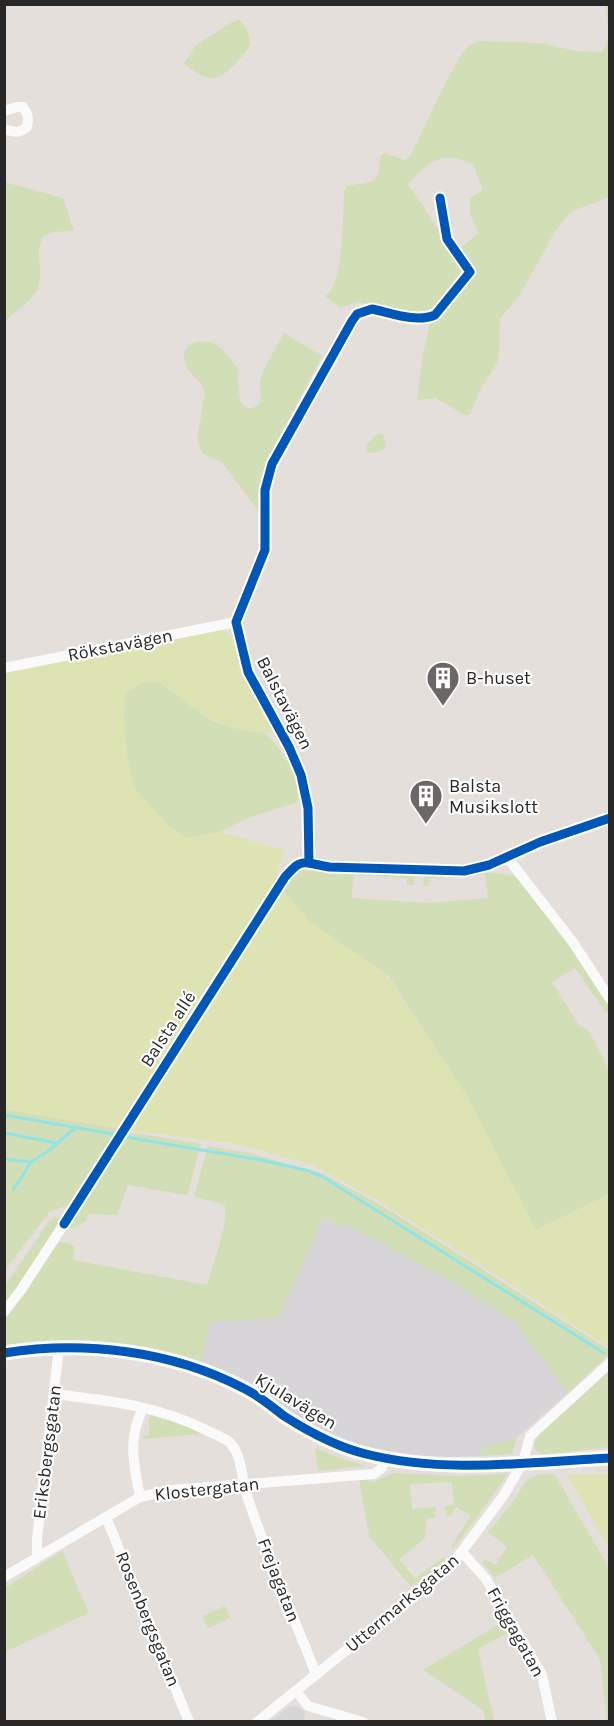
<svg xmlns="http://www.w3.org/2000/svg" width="614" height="1726" font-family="Karla,sans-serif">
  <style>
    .industrial { fill: #d7d5d8 }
    .green { fill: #d1deb6 }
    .pitch { fill: #dde3b3 }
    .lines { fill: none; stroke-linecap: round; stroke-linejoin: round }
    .stream { stroke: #91e4e5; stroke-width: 3 }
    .street { stroke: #fbfafa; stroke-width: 10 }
    .secondary { stroke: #fbfafa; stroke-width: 15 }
    .cycleway-casing { stroke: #fff; stroke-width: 13 }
    .cycleway { stroke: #0057b8; stroke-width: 9 }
    .labels { text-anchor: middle; stroke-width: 4.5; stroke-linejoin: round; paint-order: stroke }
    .street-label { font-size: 18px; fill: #272727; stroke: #fff }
    .poi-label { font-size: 18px; fill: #272727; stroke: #fff; text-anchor: start }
  </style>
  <rect width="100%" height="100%" fill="#e5dfdc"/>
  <g class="industrial">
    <polygon points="322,1218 344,1228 346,1224 456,1284 514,1321 568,1393 517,1437 481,1450 479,1456 427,1458 388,1453 337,1439 201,1365 210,1321 278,1318"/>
    <polygon points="291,1706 297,1706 305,1712 304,1721 270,1721"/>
  </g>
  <g class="green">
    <path d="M606 5H609V197L575 210 568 214 553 235 521 293 500 319 499 355 497 363 482 387 470 414 467 416 463 414 436 398 417 400 423 354 430 323 472 273 473 264 460 248 479 233 470 215V198L483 190 473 164C443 150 427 161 408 185L416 195 463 269 431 312 419 315 357 302 340 308 325 296C344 286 343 214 344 192L346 186C373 181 379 186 380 156L384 153 405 160 410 156 448 78 462 53 470 45 479 41 539 43 577 51 601 52C613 42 606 19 606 5Z"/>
    <path d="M239 20C246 27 250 35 250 45 243 56 225 80 210 78 201 77 191 69 184 64L195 46 232 22Z"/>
    <path d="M4 182 63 198 74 231 53 232 43 237C34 253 44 272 38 288 34 299 13 313 5 321Z"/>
    <path d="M284 333 322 356 269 457 262 478 259 512 222 462 203 454 197 440 205 392C201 379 185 372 184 358 183 341 204 338 215 344 220 347 225 352 229 357 232 361 237 366 238 372 239 382 236 415 255 407 264 404 259 390 260 382 263 366 277 348 284 333Z"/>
    <path d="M377 434H381L384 436 386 447C380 451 372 456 366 451L367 445Z"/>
    <polygon points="142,682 159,682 212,721 234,728 265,733 278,747 288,762 297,782 298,802 247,818 220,832 188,838 171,828 134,788 127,756 124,715 126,693"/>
    <path d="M302 869 411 875 414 876V885H407V878L354 875 351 898 428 903 488 898 485 874 429 879V886H423L425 875C451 875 498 867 520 879L565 937 609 1006V1009L606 1013 575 968 552 982 578 1024 589 1031 609 1070V1194L536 1230 468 1098 389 976 308 920 282 889 292 877Z"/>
    <polygon points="5,1109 120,1129 70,1205 50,1211 5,1270"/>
    <polygon points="128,1132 201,1144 187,1195 128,1185 117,1215 88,1214 85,1222 71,1228 68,1228 69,1223"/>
    <path d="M208 1146 250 1153 324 1174 392 1212 609 1350V1354L568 1393 514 1321 456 1284 346 1224 344 1228 323 1218 278 1318 210 1321 201 1365 5 1348 4 1319 55 1245 61 1242 69 1243 74 1247 73 1260 207 1285C212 1268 230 1218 224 1204L194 1197Z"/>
    <polygon points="54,1217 61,1218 60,1223 5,1305 5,1286 47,1224"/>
    <polygon points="609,1369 609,1447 543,1455 535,1450 534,1443 541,1432"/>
    <polygon points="152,1413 162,1417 162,1421 165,1418 202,1432 199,1434 144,1439 142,1436 149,1435 149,1419"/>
    <polygon points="517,1437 512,1454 479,1456 481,1450"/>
    <polygon points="315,1448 340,1458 367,1466 318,1471"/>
    <polygon points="393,1473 457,1476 506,1474 506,1477 454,1548 451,1546 471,1516 456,1507 450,1516 446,1515 444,1506 454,1505 452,1482 410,1484 412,1509 436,1507 435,1517 426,1519 425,1538 399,1559 415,1579 443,1557 446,1560 411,1587 369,1536 359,1478 374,1482"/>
    <polygon points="540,1474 555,1475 609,1568 609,1721 607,1721 600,1659 533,1555 495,1578 482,1562 485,1559 495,1565 507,1547 488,1532 510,1506 527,1480"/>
    <polygon points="62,1551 89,1613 5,1652 5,1588"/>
    <polygon points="225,1606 230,1618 208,1628 202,1616"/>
    <polygon points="504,1621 511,1631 478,1649 494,1721 486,1721 483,1710 423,1670"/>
  </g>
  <g class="pitch">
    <path d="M218 629 225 632 232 638 241 664 278 733C242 734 215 724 186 703 178 697 166 683 156 682 143 681 136 686 126 693L124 715 127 756 134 788 171 828 188 838 220 832 285 850 275 881 308 920 388 976 468 1098 536 1230 609 1194V1347L384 1204 313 1165 236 1144 120 1129 5 1109V672Z"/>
    <polygon points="609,1473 610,1473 609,1549 567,1475"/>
  </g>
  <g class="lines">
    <g class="stream">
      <polyline points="4,1115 113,1134"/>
      <polyline points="4,1133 56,1143"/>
      <polyline points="126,1137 261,1160 309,1171 323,1177 604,1353"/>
      <polyline points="4,1159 31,1162 47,1152 75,1128"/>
      <polyline points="13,1190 31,1162"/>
    </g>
    <g class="street">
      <path d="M4 111 17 107H23C28 114 29 119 27 127 19 134 14 132 4 129"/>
      <path d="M440 198 447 239 470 272 435 315C416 323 391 313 372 309L357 314 352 321 272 464 265 490V550L236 622 248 672 289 747 301 775 308 808 309 863 329 867 464 871 489 865 540 842 610 818"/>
      <polyline points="4,668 236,622"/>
      <polyline points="507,857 572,941 610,999"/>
      <polyline points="4,1312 21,1290 64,1224"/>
      <path d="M54 1394C106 1400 160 1406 208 1431 214 1434 222 1437 228 1441 243 1453 241 1480 247 1496 267 1556 293 1615 316 1674"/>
      <path d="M140 1497C134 1464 127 1440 143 1408"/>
      <polyline points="106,1517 189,1722"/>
      <polyline points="462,1552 486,1579 542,1675 552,1722"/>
      <polyline points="37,1557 37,1539 59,1347"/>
      <polyline points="4,1577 140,1497 172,1490 374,1474 382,1468 385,1458"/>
      <polyline points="296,1691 308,1706 363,1722"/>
      <polyline points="257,1722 451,1566 504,1495 523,1462 530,1436 610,1363"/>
    </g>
    <path class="secondary" d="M4 1353C83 1340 172 1351 243 1388 258 1395 271 1406 284 1416 309 1432 337 1447 366 1454 445 1474 529 1462 610 1458"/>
    <g class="cycleway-casing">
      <g id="cycleway">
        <path d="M440 198 447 239 470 272 435 315C416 323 391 313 372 309L357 314 352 321 272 464 265 490V550L236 622 248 672 289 747 301 775 308 808 309 863 329 867 464 871 489 865 540 842 610 818"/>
        <path d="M64 1224 285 877C293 869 297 861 309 863"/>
        <path d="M4 1353C83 1340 172 1351 243 1388 258 1395 271 1406 284 1416 309 1432 337 1447 366 1454 445 1474 529 1462 610 1458"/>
      </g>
    </g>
    <use href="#cycleway" class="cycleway"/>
  </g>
  <defs>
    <g id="building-pin" transform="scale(1.725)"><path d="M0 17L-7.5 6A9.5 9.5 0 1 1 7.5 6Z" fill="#6a6766" stroke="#fff"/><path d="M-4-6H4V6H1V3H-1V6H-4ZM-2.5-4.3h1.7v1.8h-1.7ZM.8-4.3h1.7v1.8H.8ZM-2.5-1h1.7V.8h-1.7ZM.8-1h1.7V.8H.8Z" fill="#fff"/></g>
  </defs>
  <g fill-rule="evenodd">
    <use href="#building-pin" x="443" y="678"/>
    <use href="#building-pin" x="426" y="796"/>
  </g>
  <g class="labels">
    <g class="street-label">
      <text transform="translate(120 645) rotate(-11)" y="6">Rökstavägen</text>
      <text transform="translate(285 703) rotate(63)" y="6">Balstavägen</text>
      <text transform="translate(168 1029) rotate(-57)" y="6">Balsta allé</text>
      <text transform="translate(296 1401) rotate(31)" y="6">Kjulavägen</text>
      <text transform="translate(47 1452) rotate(-83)" y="6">Eriksbergsgatan</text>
      <text transform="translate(207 1489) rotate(-6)" y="6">Klostergatan</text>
      <text transform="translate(279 1580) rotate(69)" y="6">Frejagatan</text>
      <text transform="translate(402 1603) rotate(-40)" y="6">Uttermarksgatan</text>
      <text transform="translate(148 1619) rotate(68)" y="6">Rosenbergsgatan</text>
      <text transform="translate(516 1632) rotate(61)" y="6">Friggagatan</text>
    </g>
    <g class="poi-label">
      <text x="466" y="684">B-huset</text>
      <text x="449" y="792">Balsta<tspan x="449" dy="21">Musikslott</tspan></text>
    </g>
  </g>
  <rect width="614" height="1726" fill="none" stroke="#272727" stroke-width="12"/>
</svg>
